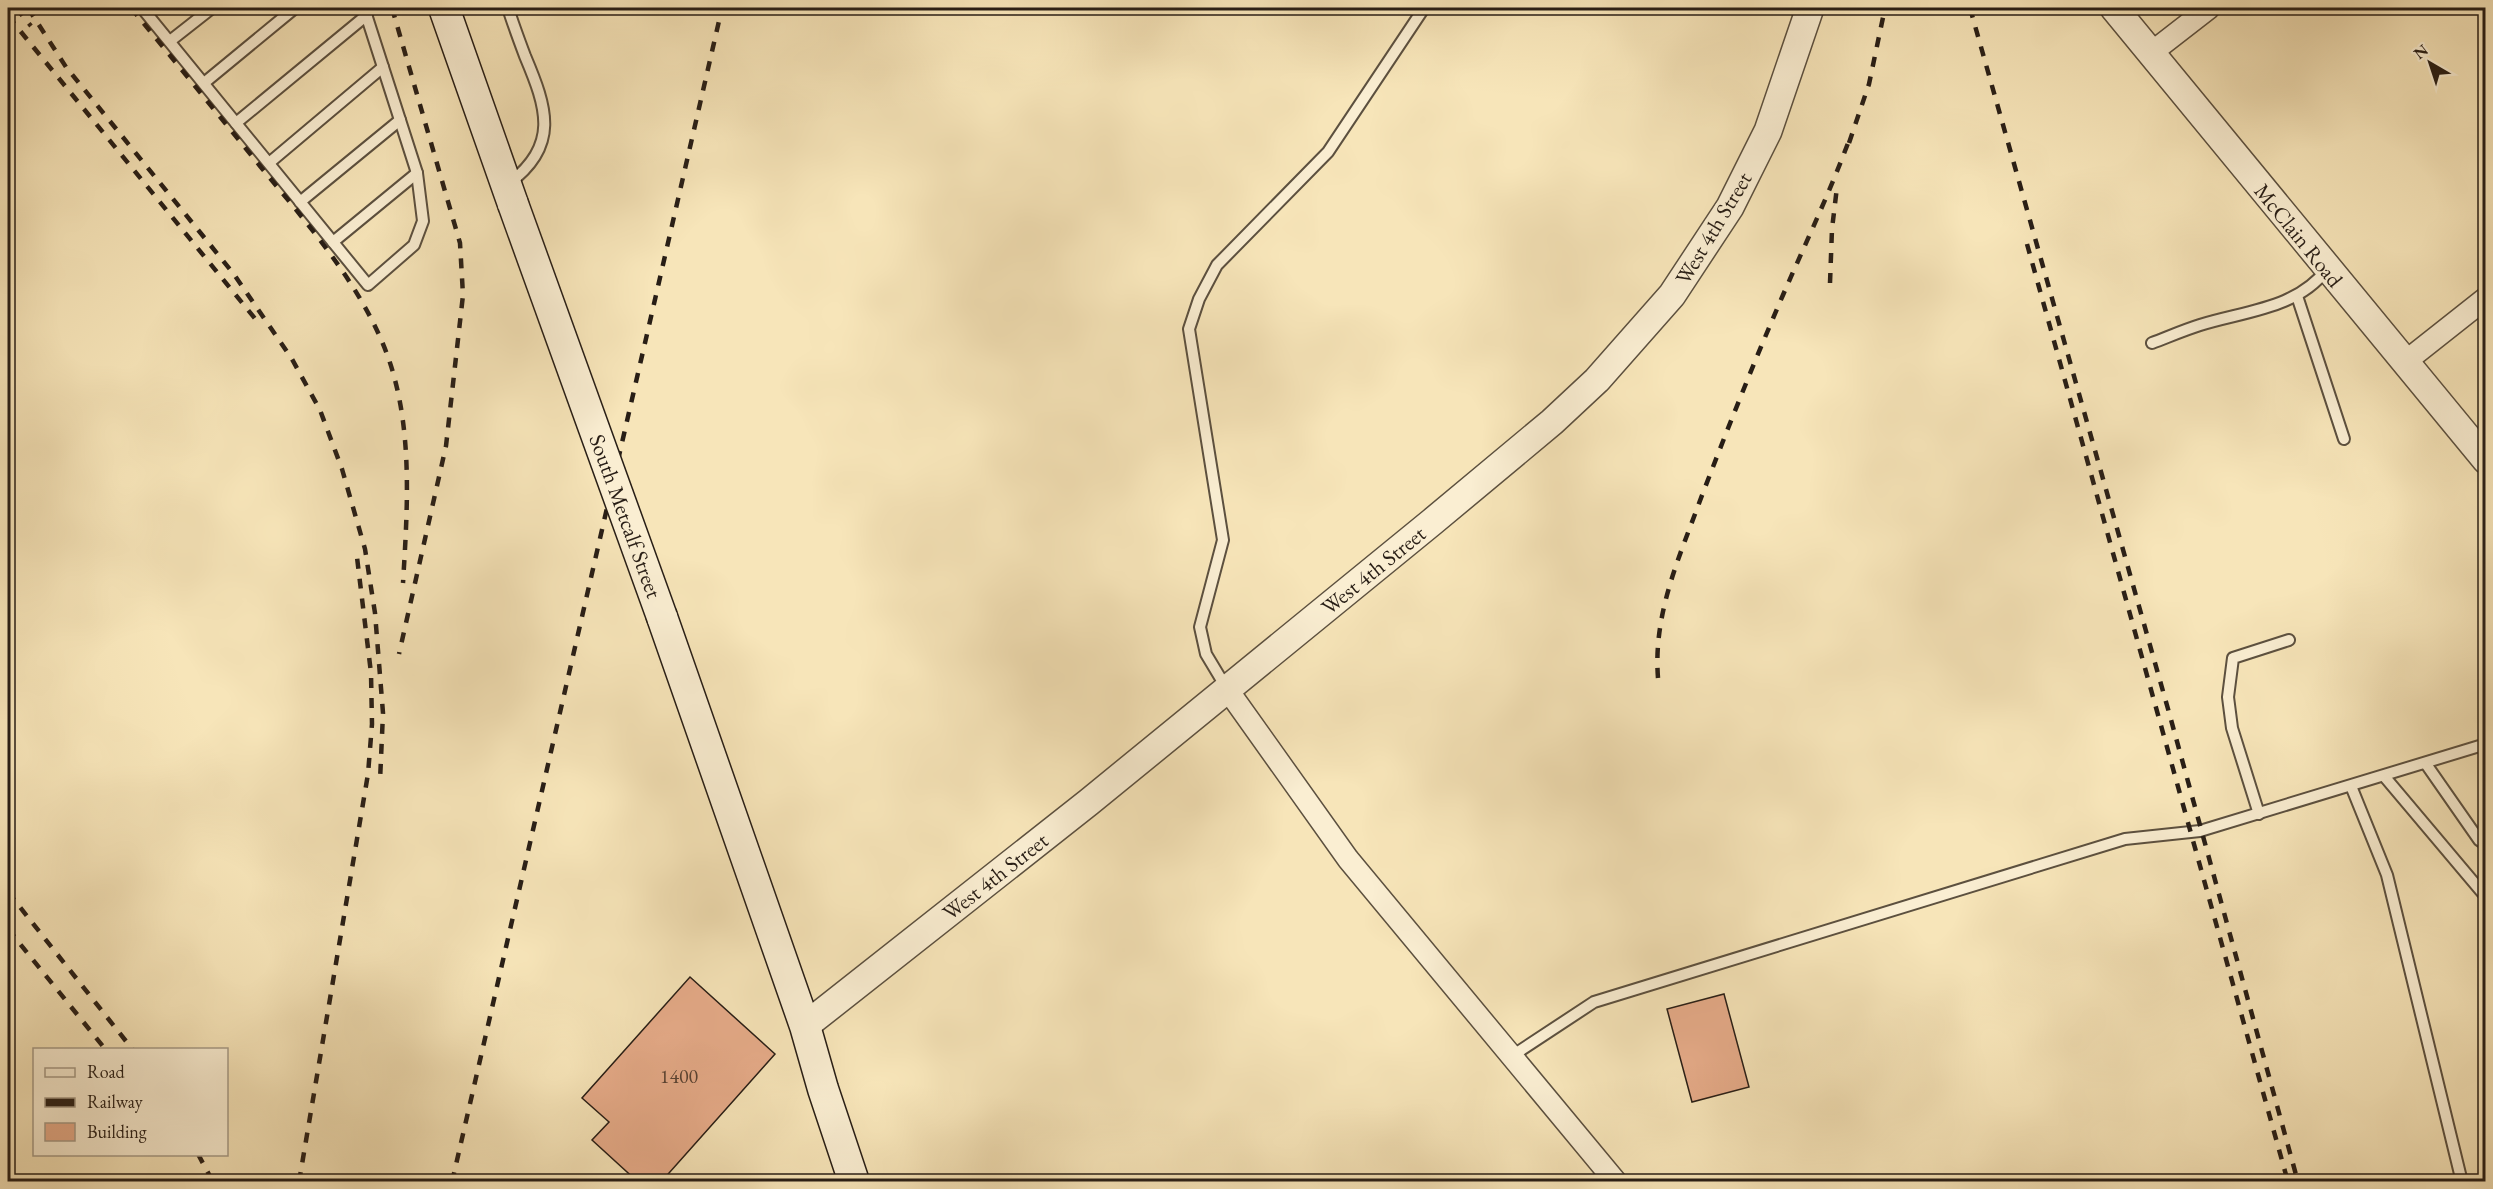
<svg xmlns="http://www.w3.org/2000/svg" width="2493" height="1189" font-family="'EB Garamond',serif">
  <style>
    .building { fill: #e7ac8a; stroke: #281e16; stroke-width: 1.5 }
    .lines { fill: none; stroke-linecap: round; stroke-linejoin: round }
    .service-casing { stroke: #5c503f; stroke-width: 14 }
    .minor-casing { stroke: #5c503f; stroke-width: 24 }
    .tertiary-casing { stroke: #5c503f; stroke-width: 30 }
    .secondary-casing { stroke: #281e16; stroke-width: 33 }
    .service { stroke: #faeed2; stroke-width: 10 }
    .minor { stroke: #faeed2; stroke-width: 21 }
    .tertiary { stroke: #faeed2; stroke-width: 27 }
    .secondary { stroke: #faeed2; stroke-width: 30 }
    .rail { stroke: #281e16; stroke-width: 4.5; stroke-dasharray: 10 10; stroke-linecap: butt }
    .secondary-bridge-casing { stroke: #281e16; stroke-width: 33; stroke-linecap: butt }
    .secondary-bridge { stroke: #faeed2; stroke-width: 30 }
    .labels { text-anchor: middle; stroke-width: 6; stroke-linejoin: round; paint-order: stroke }
    .number-label { font-size: 20px; fill: #584233 }
    .street-label { font-size: 22px; fill: #281e16; stroke: #faeed2 }
  </style>
  <rect width="100%" height="100%" fill="#f7e5b9"/>
  <filter id="stains"><feTurbulence type="fractalNoise" baseFrequency=".00333" numOctaves="4"/><feColorMatrix values="0 0 0 0 .2 0 0 0 0 .09 0 0 0 0 .02 0 0 0 .5 -.17"/></filter>
  <radialGradient id="worn" r=".72"><stop offset=".6" stop-color="#630" stop-opacity="0"/><stop offset="1" stop-color="#630" stop-opacity=".3"/></radialGradient>
  <g class="building">
    <polygon points="690,977 775,1054 661,1182 638,1182 592,1140 609,1122 582,1098"/>
    <polygon points="1724,994 1749,1087 1692,1102 1667,1009"/>
  </g>
  <g class="lines">
    <g class="service-casing">
      <g id="service">
        <polyline points="142,8 368,285 414,245 423,221 417,173 364,8"/>
        <path d="M508 8C513 24 519 40 525 56 547 108 560 146 508 184"/>
        <polyline points="170,41 212,8"/>
        <polyline points="204,83 295,8"/>
        <polyline points="236,123 367,15"/>
        <polyline points="269,163 383,67"/>
        <polyline points="300,202 400,120"/>
        <polyline points="333,242 417,173"/>
        <polyline points="2297,296 2344,439"/>
        <path d="M2152 343C2168 337 2184 330 2200 325 2244 311 2297 309 2327 269"/>
        <polyline points="1227,689 1206,654 1200,627 1223,540 1189,329 1199,299 1217,265 1328,152 1424,8"/>
        <polyline points="2426,764 2479,840 2486,845"/>
        <polyline points="2384,776 2486,897"/>
        <polyline points="2351,786 2387,875 2462,1182"/>
        <polyline points="2259,814 2232,728 2228,697 2233,658 2289,640"/>
        <polyline points="1512,1056 1594,1002 2125,839 2200,831 2486,744"/>
      </g>
    </g>
    <g class="minor-casing">
      <g id="minor">
        <polyline points="2151,53 2209,8"/>
        <polyline points="2405,362 2486,298"/>
        <polyline points="1227,689 1348,859 1616,1182"/>
      </g>
    </g>
    <g class="tertiary-casing">
      <g id="tertiary">
        <polyline points="2114,8 2486,460"/>
        <polyline points="805,1026 1089,802 1432,522 1552,422 1597,380 1672,295 1730,207 1768,131 1810,8"/>
      </g>
    </g>
    <g class="secondary-casing">
      <g id="secondary">
        <polyline points="444,8 513,204"/>
        <polyline points="662,617 805,1026 823,1089 854,1182"/>
      </g>
    </g>
    <use href="#service" class="service"/>
    <use href="#minor" class="minor"/>
    <use href="#tertiary" class="tertiary"/>
    <use href="#secondary" class="secondary"/>
    <g class="rail">
      <polyline points="16,8 31,26"/>
      <polyline points="28,8 66,67 233,273 292,359 320,410 342,469 365,549 375,613 383,713 380,781"/>
      <path d="M131 8C174 60 217 113 260 166 311 228 375 300 395 380 412 445 407 516 403 583"/>
      <polyline points="392,8 460,243 463,295 446,446 399,654"/>
      <polyline points="1970,8 2170,716 2298,1182"/>
      <polyline points="8,16 257,321"/>
      <polyline points="1849,143 1869,84 1885,8"/>
      <polyline points="2027,244 2288,1182"/>
      <polyline points="1830,283 1832,229 1837,187"/>
      <path d="M1658 678C1653 614 1679 558 1701 498 1727 430 1754 362 1783 295 1806 242 1831 190 1851 135"/>
      <polyline points="8,892 133,1050"/>
      <polyline points="8,929 106,1050"/>
      <polyline points="198,1154 213,1182"/>
      <polyline points="299,1182 368,774 372,724 371,673 356,549"/>
      <polyline points="452,1182 722,8"/>
    </g>
    <g class="secondary-bridge-casing">
      <polyline id="secondary-bridge" points="513,204 662,617"/>
    </g>
    <use href="#secondary-bridge" class="secondary-bridge"/>
  </g>
  <g class="labels">
    <g class="number-label">
      <text x="679" y="1083">1400</text>
    </g>
    <g class="street-label">
      <text transform="translate(1713 228) rotate(-59)" y="8">West 4th Street</text>
      <text transform="translate(2299 235) rotate(51)" y="8">McClain Road</text>
      <text transform="translate(626 516) rotate(70)" y="8">South Metcalf Street</text>
      <text transform="translate(1373 570) rotate(-39)" y="8">West 4th Street</text>
      <text transform="translate(995 876) rotate(-38)" y="8">West 4th Street</text>
    </g>
  </g>
  <rect width="2493" height="1189" fill="none" stroke="#f7e5b9" stroke-width="30"/>
  <rect x="9" y="9" width="2475" height="1171" fill="none" stroke="#281e16" stroke-width="3"/>
  <rect x="15" y="15" width="2463" height="1159" fill="none" stroke="#281e16" stroke-width="1.5"/>
  <rect x="33" y="1048" width="195" height="108" fill="#faeed2" stroke="#a69b87" stroke-width="1.5"/>
  <rect x="45" y="1068" width="30" height="9" fill="#faeed2" stroke="#a69b87" stroke-width="1.5"/>
  <text x="87" y="1078" font-size="18" fill="#281e16">Road</text>
  <rect x="45" y="1098" width="30" height="9" fill="#281e16" stroke="#a69b87" stroke-width="1.5"/>
  <text x="87" y="1108" font-size="18" fill="#281e16">Railway</text>
  <rect x="45" y="1123" width="30" height="18" fill="#e7ac8a" stroke="#a69b87" stroke-width="1.5"/>
  <text x="87" y="1138" font-size="18" fill="#281e16">Building</text>
  <g transform="translate(2430 63) rotate(321)" stroke="#faeed2" stroke-width="4.5" paint-order="stroke">
  <path d="M0-4.5L10 22L0 15L-10 22Z" fill="#281e16"/>
  <text y="-9" font-size="16" font-weight="bold" text-anchor="middle" fill="#281e16">N</text>
  </g>
  <rect width="100%" height="100%" filter="url(#stains)"/>
  <rect width="100%" height="100%" fill="url(#worn)"/>
</svg>
